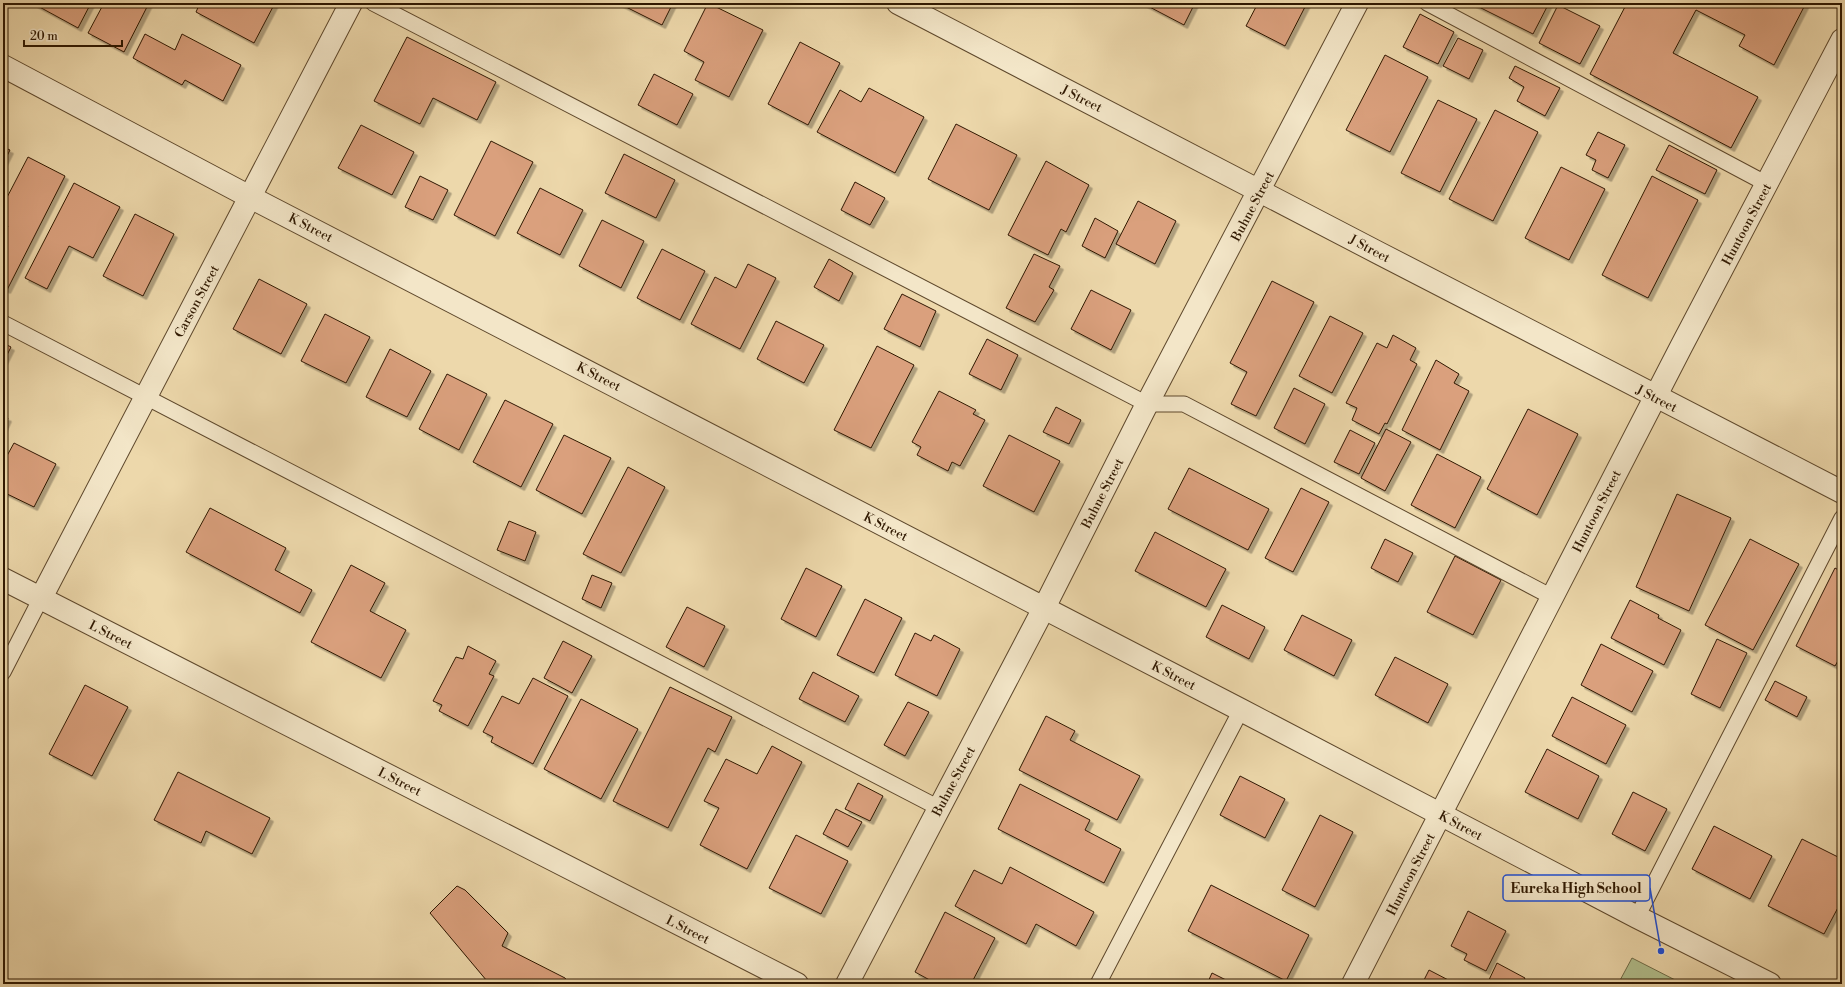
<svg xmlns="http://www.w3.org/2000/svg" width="1845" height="987" font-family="'Libre Bodoni',serif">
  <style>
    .green { fill: #b2c08e; stroke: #706c48 }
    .building { fill: #daa07d; stroke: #2f1801; filter: url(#shadow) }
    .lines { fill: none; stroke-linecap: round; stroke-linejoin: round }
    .service-casing { stroke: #5e482c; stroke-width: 17 }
    .minor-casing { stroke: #5e482c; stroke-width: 24 }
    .tertiary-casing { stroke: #5e482c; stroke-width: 24 }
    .service { stroke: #f3e6c8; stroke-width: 15 }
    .minor { stroke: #f3e6c8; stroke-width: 22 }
    .tertiary { stroke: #f3e6c8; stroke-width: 22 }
    .labels { text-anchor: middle; stroke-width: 3; stroke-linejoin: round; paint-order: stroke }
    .street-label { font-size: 13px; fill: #2f1801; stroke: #f3e6c8 }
    .leader { fill: none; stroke: #1d4ed8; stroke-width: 1.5 }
    .callout-dot { fill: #1d4ed8; stroke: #f3e6c8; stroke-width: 1.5 }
    .callout { fill: #f3e6c8; stroke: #1d4ed8; stroke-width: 1.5 }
    .callout-label { font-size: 14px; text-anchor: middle; font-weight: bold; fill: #2f1801 }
  </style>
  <defs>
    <filter id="shadow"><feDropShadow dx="3.5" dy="3.5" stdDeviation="0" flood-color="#0004"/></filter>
  </defs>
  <rect width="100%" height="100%" fill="#edd8ab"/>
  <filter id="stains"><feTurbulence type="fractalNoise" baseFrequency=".005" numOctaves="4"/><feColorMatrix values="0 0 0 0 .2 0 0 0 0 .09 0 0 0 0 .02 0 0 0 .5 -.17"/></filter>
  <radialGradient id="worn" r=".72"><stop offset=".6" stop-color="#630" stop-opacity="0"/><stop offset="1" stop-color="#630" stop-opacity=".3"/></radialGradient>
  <polygon class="green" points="1632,958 1683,984 1618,984"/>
  <g class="building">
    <polygon points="35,3 91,3 78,28 34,4"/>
    <polygon points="104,3 149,3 124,52 88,33"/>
    <polygon points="200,3 275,3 254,43 196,12"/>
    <polygon points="618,3 673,3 662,25"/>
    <polygon points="708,3 763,30 729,97 695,80 704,62 684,51"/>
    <polygon points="1142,3 1195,3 1184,25"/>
    <polygon points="1258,3 1307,3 1285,46 1246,26"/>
    <polygon points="1471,3 1549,3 1533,34"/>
    <polygon points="1627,3 1806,3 1774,65 1739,46 1745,35 1696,10 1673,53 1758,97 1731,148 1590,74"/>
    <polygon points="1558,5 1600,26 1580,64 1539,43"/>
    <polygon points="1420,14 1454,32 1438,64 1403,47"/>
    <polygon points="145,34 175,50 182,34 241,65 223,101 185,80 182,85 133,58"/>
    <polygon points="407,37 496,82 477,120 433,98 420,124 374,101"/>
    <polygon points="1458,38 1483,50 1469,79 1443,66"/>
    <polygon points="800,42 840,63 808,125 768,104"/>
    <polygon points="1385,55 1428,77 1390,152 1346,130"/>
    <polygon points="1515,66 1560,88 1545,116 1517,101 1524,87 1509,78"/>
    <polygon points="654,74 693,94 677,125 638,105"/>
    <polygon points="869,88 924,117 895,173 817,132 840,90 861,102"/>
    <polygon points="1438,100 1477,119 1440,192 1401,173"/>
    <polygon points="1495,110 1538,132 1493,221 1449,199"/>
    <polygon points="956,124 1017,155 989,210 928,179"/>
    <polygon points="361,125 414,152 392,195 338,168"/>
    <polygon points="1598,132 1625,145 1608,178 1592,170 1596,160 1586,155"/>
    <polygon points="491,141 533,162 495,236 454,215"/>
    <polygon points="1669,145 1717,170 1705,194 1656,170"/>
    <polygon points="3,147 10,150 3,164"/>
    <polygon points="624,154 675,180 656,218 605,193"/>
    <polygon points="28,157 65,176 7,290 3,288 3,235 8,226 3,224 3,205"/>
    <polygon points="1046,161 1089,185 1066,232 1061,229 1048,255 1008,235"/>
    <polygon points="1561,167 1605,189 1569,260 1525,238"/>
    <polygon points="420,176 448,190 433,220 405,207"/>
    <polygon points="1652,176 1698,200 1648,298 1602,275"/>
    <polygon points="855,182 885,198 870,225 841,210"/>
    <polygon points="74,183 120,207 93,258 69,246 47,289 25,278"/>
    <polygon points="540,188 583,210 560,255 517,233"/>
    <polygon points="1138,201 1176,221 1155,264 1116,244"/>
    <polygon points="135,214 174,234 143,296 103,276"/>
    <polygon points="1095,218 1118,231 1105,258 1082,246"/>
    <polygon points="602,220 644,241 621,288 579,266"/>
    <polygon points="662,249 705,271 680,320 637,298"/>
    <polygon points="1034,254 1060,266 1049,287 1054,290 1035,322 1006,308"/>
    <polygon points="829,259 853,273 839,301 814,287"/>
    <polygon points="748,264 776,278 740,349 691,324 715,277 736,288"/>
    <polygon points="259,279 307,304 281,354 233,329"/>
    <polygon points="1272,281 1314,302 1256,416 1231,404 1247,372 1230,363"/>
    <polygon points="1091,290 1131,310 1111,350 1071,329"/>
    <polygon points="902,294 936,311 920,347 884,329"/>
    <polygon points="325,314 370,337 346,383 301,361"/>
    <polygon points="1330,316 1363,333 1332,393 1299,376"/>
    <polygon points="776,321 824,345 804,383 757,359"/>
    <polygon points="1393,335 1416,348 1410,360 1417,364 1387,424 1385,423 1379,434 1352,420 1357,408 1346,403 1377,343 1387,348"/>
    <polygon points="987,339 1018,355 1001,390 969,374"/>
    <polygon points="3,343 11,347 3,363"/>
    <polygon points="877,346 914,365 871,448 834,430"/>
    <polygon points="390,349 431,371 407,417 366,397"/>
    <polygon points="1436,360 1459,374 1454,383 1469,391 1440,450 1402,430"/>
    <polygon points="447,374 487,394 459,450 419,429"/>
    <polygon points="1294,388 1325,404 1305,444 1274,428"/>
    <polygon points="939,391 976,410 973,414 985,420 960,466 952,462 948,471 917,455 921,447 912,442"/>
    <polygon points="505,400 553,424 521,487 473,462"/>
    <polygon points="1056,407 1081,420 1069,444 1043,432"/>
    <polygon points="1528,409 1578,434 1537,515 1487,489"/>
    <polygon points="3,416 8,418 3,429"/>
    <polygon points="1386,429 1411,442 1385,491 1361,478"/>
    <polygon points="1350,430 1375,443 1359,474 1334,462"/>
    <polygon points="564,435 611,458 582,514 536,490"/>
    <polygon points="1009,435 1060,461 1034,512 983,486"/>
    <polygon points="14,443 56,464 34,507 3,492 3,463"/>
    <polygon points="1437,454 1481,477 1455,528 1411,505"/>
    <polygon points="628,467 665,487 621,573 583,554"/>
    <polygon points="1189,468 1269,509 1248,550 1168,509"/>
    <polygon points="1301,488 1329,502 1293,572 1265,558"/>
    <polygon points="1677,494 1731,518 1689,611 1636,587"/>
    <polygon points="210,508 286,548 275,570 312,590 300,613 186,552"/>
    <polygon points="509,521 536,532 525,561 497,550"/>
    <polygon points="1155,532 1226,569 1206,607 1135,571"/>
    <polygon points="1385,539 1413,553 1398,582 1371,568"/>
    <polygon points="1750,539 1799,564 1753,650 1705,625"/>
    <polygon points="1455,556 1501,580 1473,635 1427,612"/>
    <polygon points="351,565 385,583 370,611 406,630 381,678 311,642"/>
    <polygon points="806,568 842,586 816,637 781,619"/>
    <polygon points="1835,568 1842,572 1842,654 1835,666 1796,646"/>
    <polygon points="592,575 612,583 601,608 582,599"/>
    <polygon points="865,599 902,618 874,673 837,655"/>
    <polygon points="1630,600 1659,615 1658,618 1681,630 1664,665 1611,638"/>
    <polygon points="1222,605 1265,627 1249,659 1206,637"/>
    <polygon points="687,607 725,626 704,667 666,647"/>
    <polygon points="1302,615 1352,640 1334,676 1284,650"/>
    <polygon points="915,633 931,641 934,635 960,649 937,696 895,675"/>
    <polygon points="1717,639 1747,653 1720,708 1691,694"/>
    <polygon points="563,641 592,656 572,693 544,678"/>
    <polygon points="1601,644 1653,671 1632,712 1581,685"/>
    <polygon points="468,646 496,661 489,674 494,676 468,726 439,711 442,705 433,701 456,657 463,659"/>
    <polygon points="1395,657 1448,684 1428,723 1375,695"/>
    <polygon points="813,672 859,696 845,722 799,699"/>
    <polygon points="533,678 568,696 533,764 491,742 493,737 483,732 502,696 519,704"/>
    <polygon points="1775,681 1807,697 1797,717 1765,700"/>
    <polygon points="85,685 128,707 92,776 49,754"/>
    <polygon points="670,687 732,717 715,752 708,748 668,828 613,801"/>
    <polygon points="1572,697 1626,725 1606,764 1552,736"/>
    <polygon points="581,699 638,729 601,799 544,769"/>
    <polygon points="908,702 929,712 905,756 884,745"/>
    <polygon points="1046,716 1075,731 1070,740 1140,776 1117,820 1019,770"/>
    <polygon points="772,746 802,762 747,869 700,845 719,808 704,801 726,759 757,774"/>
    <polygon points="1547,749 1599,776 1578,819 1525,792"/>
    <polygon points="178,772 270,818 252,854 206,831 201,843 154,820"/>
    <polygon points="1240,776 1285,799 1265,838 1220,815"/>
    <polygon points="858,783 883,796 870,821 845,809"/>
    <polygon points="1020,784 1090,820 1085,830 1121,849 1104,883 998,829"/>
    <polygon points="1633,792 1667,809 1645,851 1612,834"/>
    <polygon points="836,809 862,822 848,847 823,834"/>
    <polygon points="1320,815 1353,832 1315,907 1282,890"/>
    <polygon points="1714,826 1772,856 1750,899 1692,869"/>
    <polygon points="796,835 848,861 821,914 769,888"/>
    <polygon points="1802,839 1842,859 1842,900 1824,934 1768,906"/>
    <polygon points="1010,867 1094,912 1076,946 1036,924 1026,944 955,906 974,870 1002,884"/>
    <polygon points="1211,885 1309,935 1286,981 1188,931"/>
    <polygon points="457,886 465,890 508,933 502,946 565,978 570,984 494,984 487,981 430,913"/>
    <polygon points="1468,911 1506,931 1486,971 1464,960 1467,954 1451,946"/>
    <polygon points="945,912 995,938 971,984 937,984 915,972"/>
    <polygon points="1497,963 1525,978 1522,984 1487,984"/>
    <polygon points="1429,970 1456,984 1422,984"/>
    <polygon points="1212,973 1234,984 1207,984"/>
  </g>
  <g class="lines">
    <g class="service-casing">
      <g id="service">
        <polyline points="373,3 1147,404 1184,404 1552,597"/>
        <polyline points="1427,3 1767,184"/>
        <polyline points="3,323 939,808"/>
        <polyline points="3,672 41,598"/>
        <polyline points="1637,917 1842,518"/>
        <polyline points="1098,984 1241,710"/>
      </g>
    </g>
    <g class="minor-casing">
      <g id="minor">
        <polyline points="3,66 250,197 1241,710 1637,917 1770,984"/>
        <polyline points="3,579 797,984"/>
        <polyline points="41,598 351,3"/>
        <polyline points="1353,984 1681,347 1842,40"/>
      </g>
    </g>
    <g class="tertiary-casing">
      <g id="tertiary">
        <path d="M898 3C1213 166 1526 331 1842 492"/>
        <polyline points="847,984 1044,608 1147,404 1357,3"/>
      </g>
    </g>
    <use href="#service" class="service"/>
    <use href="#minor" class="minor"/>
    <use href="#tertiary" class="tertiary"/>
  </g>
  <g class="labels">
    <g class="street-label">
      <text transform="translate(1082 98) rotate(27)" y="5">J Street</text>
      <text transform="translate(1252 206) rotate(-62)" y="5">Buhne Street</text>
      <text transform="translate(1746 224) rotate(-62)" y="5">Huntoon Street</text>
      <text transform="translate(311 227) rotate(27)" y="5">K Street</text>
      <text transform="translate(1370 248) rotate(28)" y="5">J Street</text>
      <text transform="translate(196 301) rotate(-62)" y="5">Carson Street</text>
      <text transform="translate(599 376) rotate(27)" y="5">K Street</text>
      <text transform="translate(1657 398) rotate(27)" y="5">J Street</text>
      <text transform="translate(1102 493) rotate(-63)" y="5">Buhne Street</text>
      <text transform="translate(1596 511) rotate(-63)" y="5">Huntoon Street</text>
      <text transform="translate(886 526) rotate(27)" y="5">K Street</text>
      <text transform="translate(111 634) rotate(27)" y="5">L Street</text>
      <text transform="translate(1174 675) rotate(27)" y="5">K Street</text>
      <text transform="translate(400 781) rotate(27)" y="5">L Street</text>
      <text transform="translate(953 781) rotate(-62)" y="5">Buhne Street</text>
      <text transform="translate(1461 825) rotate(28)" y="5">K Street</text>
      <text transform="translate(1410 874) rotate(-63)" y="5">Huntoon Street</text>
      <text transform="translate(688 929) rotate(27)" y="5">L Street</text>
    </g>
  </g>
  <path class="leader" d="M1661 951L1650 888"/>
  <circle class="callout-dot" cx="1661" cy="951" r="4"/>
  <rect class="callout" x="1503" y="875" width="147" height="26" rx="4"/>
  <g class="callout-label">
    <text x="1576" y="893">Eureka High School</text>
  </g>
  <rect width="1845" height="987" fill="none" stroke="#edd8ab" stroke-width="16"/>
  <rect x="4" y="4" width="1837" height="979" fill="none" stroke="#2f1801" stroke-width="2"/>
  <rect x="8" y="8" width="1829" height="971" fill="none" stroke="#2f1801"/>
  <path d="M24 40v6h98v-6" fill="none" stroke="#2f1801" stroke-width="2"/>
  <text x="30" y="40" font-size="12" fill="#2f1801" stroke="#f3e6c8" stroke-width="3" paint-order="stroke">20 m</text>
  <rect width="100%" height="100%" filter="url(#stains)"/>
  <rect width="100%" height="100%" fill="url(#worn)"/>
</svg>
